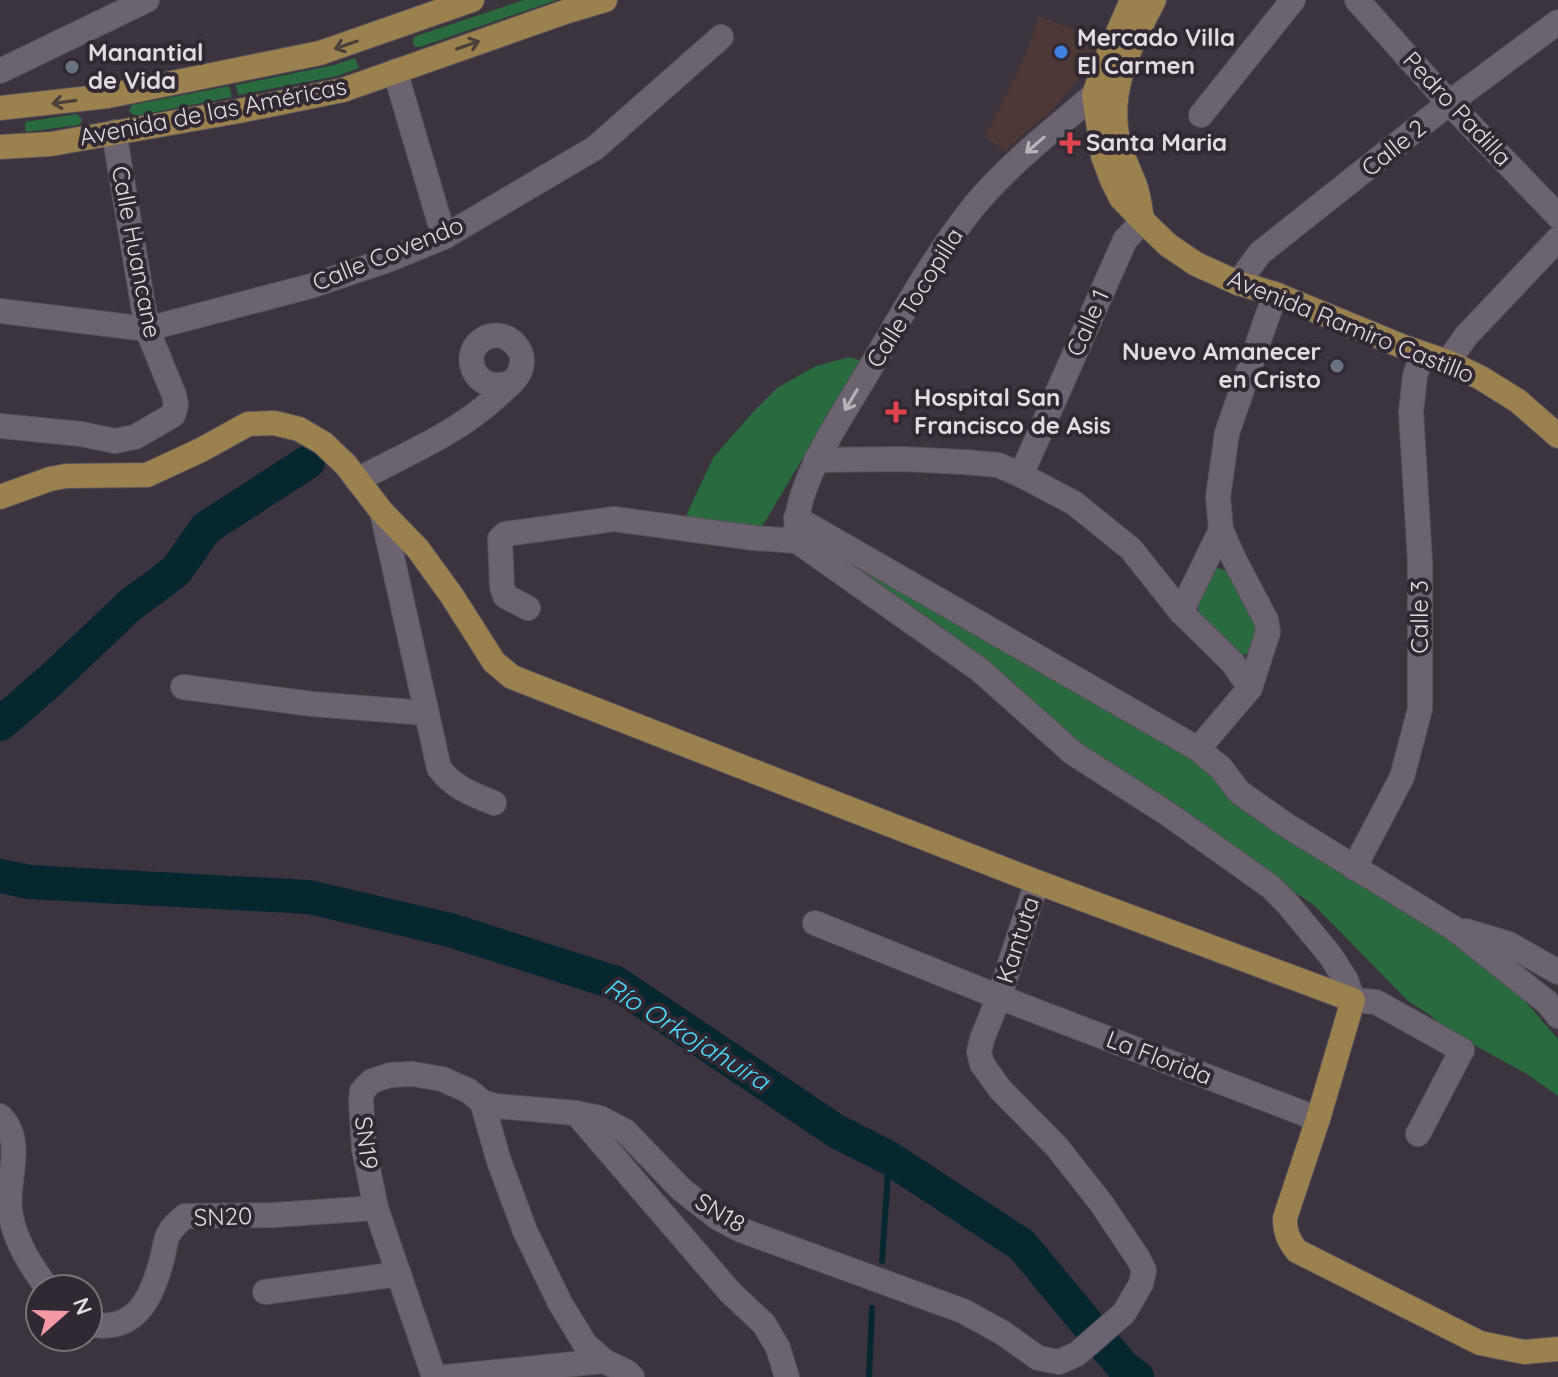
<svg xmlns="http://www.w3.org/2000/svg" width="1558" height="1377" font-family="Quicksand,sans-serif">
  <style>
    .commercial { fill: #4d3836 }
    .green { fill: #296a3f }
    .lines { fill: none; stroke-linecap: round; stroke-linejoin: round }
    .stream { stroke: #07272f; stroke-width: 6 }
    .river { stroke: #07272f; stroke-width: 34 }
    .minor-casing { stroke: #57515a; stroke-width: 26 }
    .major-casing { stroke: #57515a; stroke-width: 26 }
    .minor { stroke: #6b636f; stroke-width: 24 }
    .major { stroke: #9a814d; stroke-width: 24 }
    .oneway { stroke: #4a3f3a }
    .oneway2 { stroke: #b8b2ba }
    .shop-dot { fill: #3f7fe0; stroke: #302934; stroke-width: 3 }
    .worship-dot { fill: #6b7280; stroke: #302934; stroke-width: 3 }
    .health-dot { fill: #e0444e; stroke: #302934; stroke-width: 3 }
    .labels { text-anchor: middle; stroke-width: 8; stroke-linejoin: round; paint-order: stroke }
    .poi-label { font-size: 24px; font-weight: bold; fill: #e1dce3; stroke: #302934; text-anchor: start }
    .street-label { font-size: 24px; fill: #e1dce3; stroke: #302934 }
    .water-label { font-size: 26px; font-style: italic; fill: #4adafc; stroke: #302934 }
  </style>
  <rect width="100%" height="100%" fill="#3b333e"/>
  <polygon class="commercial" points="1039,16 1099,40 1089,67 1049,114 1025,132 1005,151 985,137 1018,71 1032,38"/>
  <g class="green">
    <polygon points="524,0 557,0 420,47 416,47 413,44 413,39 416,36"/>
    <polygon points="355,58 359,68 337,76 238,95 236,85 334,65"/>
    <polygon points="229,86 232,97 135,116 129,111 132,105"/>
    <polygon points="77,114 82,119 81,123 78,125 26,132 25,122"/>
    <polygon points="850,357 861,361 760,530 684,520 713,458 754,411 777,388 816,366"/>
    <polygon points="821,545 1078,686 1208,769 1495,966 1558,1039 1558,1096 1527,1074 1445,1029 1430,1015 1408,1001 1315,906 1094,754 1003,676"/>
    <path d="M1218 568 1227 571 1257 629C1254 640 1254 656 1240 655L1199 612 1197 605 1214 570Z"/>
  </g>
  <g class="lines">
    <g class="stream">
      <polyline points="882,1261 889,1158"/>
      <polyline points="869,1377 872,1308"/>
    </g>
    <g class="river">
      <polyline points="0,724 50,681 129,606 176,571 206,528 308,462"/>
      <polyline points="0,876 29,882 309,897 450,930 616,983 836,1131 889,1158 1022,1245 1123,1367 1137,1377"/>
    </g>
    <g class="minor-casing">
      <g id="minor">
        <polyline points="1357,0 1449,103 1558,216"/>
        <polyline points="0,71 147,0"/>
        <polyline points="395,71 444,237"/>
        <polyline points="1201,115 1293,0"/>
        <polyline points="1238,283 1260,253 1449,103 1558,22"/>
        <polyline points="0,311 147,329 311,286 388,260 444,237 595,148 721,37"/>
        <polyline points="1448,362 1466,336 1558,239"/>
        <polyline points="0,426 81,434 115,441 135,437 173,415 176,405 174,395 147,329 114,132"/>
        <polyline points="816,460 903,459 964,462 998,465 1021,475 1074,503 1131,549 1181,612 1233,663 1250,688"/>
        <polyline points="1021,475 1125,240 1143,221"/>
        <path d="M357 480C404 455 456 434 495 398 503 390 516 381 520 371 529 350 506 328 485 338 458 352 474 395 509 383"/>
        <path d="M382 512 439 768C454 788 472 794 494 803"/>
        <polyline points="796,518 1198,749 1221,768 1239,792 1286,825 1452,927 1548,1003 1558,1016"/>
        <path d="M796 535C794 482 846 410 872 365 904 311 935 255 974 206 1009 164 1053 130 1094 95"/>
        <polyline points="528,608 505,596 502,587 500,539 505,534 614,519 754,538 797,541 980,670 1073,753 1168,814 1271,887 1287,903 1330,955 1346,980 1353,1000 1376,1002 1462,1050 1418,1134"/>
        <polyline points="1181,612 1221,530 1218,497 1227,433 1275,294"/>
        <polyline points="183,687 312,704 426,713"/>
        <polyline points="1198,749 1250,688 1268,632 1266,620 1234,559 1221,530"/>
        <polyline points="1354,868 1402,777 1420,709 1420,561 1411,412 1415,376 1422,354"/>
        <polyline points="815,923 999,997 1318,1119"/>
        <polyline points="1466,931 1509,944 1558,972"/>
        <polyline points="482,1102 499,1161 525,1231 560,1303 585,1344 604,1361 627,1372 632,1377"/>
        <polyline points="576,1113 730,1292 764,1324 778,1348 787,1377"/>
        <path d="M0 1116C26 1141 6 1179 10 1211 14 1240 31 1266 48 1289"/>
        <polyline points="265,1292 399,1274"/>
        <path d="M88 1324C136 1334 152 1298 162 1259 164 1251 165 1242 168 1235 172 1227 178 1222 185 1216L274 1215 376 1208"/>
        <polyline points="434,1377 376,1208 364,1149 361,1102 362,1091 372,1081 390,1075 413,1074 442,1079 469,1091 482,1102 496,1106 576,1113 600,1118 625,1131 682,1190 718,1218 741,1230 963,1311 1003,1333 1038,1358 1059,1362 1077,1354 1124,1313 1141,1284 1144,1270 1138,1258 1101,1203 1057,1147 1000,1089 982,1064 979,1052 982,1039 999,997 1037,882"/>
        <polyline points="446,1377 604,1361"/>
      </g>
    </g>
    <g class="major-casing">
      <g id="major">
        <polyline points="1132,0 1106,60 1094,95 1103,156 1112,180 1121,198 1143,221 1168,245 1196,264 1238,283 1275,294 1404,347 1448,362 1481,378 1518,401 1558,436"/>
        <polyline points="0,108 108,96 320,53 472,0"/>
        <polyline points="0,147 51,144 239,111 343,90 568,11 605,0"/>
        <path d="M1142 218C1140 208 1139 198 1136 188 1131 174 1124 161 1120 147 1104 94 1130 46 1154 0"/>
        <path d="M0 497 50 479 66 476 147 475 201 450 248 424 274 423 299 429 323 443 346 465 382 512 418 549 452 596 494 662 512 677 1037 882 1353 1000 1318 1119 1285 1218C1285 1232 1288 1240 1297 1251L1480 1343 1524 1352 1558 1349"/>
      </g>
    </g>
    <use href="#minor" class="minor"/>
    <use href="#major" class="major"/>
  </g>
  <defs><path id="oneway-shaft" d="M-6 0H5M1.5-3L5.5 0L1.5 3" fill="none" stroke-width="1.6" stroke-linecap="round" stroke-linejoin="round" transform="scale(2)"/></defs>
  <g class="oneway">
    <use href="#oneway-shaft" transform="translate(346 45) rotate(161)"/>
    <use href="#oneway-shaft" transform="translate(468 45) rotate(-19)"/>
    <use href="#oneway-shaft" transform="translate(64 102) rotate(172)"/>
  </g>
  <g class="oneway2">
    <use href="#oneway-shaft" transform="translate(1035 145) rotate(139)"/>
    <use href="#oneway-shaft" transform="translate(851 400) rotate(121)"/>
  </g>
  <circle class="shop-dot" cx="1061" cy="52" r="8"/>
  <g class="worship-dot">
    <circle cx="72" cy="67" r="8"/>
    <circle cx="1337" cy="366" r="8"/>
  </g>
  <g class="health-dot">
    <path d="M1066 131h8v8h8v8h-8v8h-8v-8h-8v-8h8z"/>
    <path d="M892 400h8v8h8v8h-8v8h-8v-8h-8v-8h8z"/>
  </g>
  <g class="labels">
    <g class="poi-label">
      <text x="1077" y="46">Mercado Villa<tspan x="1077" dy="28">El Carmen</tspan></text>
      <text x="88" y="61">Manantial<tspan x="88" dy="28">de Vida</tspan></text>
      <text x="1086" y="151">Santa Maria</text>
      <text x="1321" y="360" text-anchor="end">Nuevo Amanecer<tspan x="1321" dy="28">en Cristo</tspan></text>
      <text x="914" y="406">Hospital San<tspan x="914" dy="28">Francisco de Asis</tspan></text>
    </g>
    <g class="street-label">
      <text transform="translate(1457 109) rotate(47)" y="8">Pedro Padilla</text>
      <text transform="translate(213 112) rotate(-11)" y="8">Avenida de las Américas</text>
      <text transform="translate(1394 148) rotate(-39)" y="8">Calle 2</text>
      <text transform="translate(136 252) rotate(79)" y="8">Calle Huancane</text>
      <text transform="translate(388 254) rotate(-22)" y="8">Calle Covendo</text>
      <text transform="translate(915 298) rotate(-58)" y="8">Calle Tocopilla</text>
      <text transform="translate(1088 323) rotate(-66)" y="8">Calle 1</text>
      <text transform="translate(1351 327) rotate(22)" y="8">Avenida Ramiro Castillo</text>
      <text transform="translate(1420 617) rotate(-90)" y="8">Calle 3</text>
      <text transform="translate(1018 940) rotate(-72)" y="8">Kantuta</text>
      <text transform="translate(1159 1058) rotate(21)" y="8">La Florida</text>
      <text transform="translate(366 1143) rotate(83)" y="8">SN19</text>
      <text transform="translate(720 1213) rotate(31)" y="8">SN18</text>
      <text transform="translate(223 1217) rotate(-2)" y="8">SN20</text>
    </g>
    <g class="water-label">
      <text transform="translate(687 1034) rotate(32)" y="9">Río Orkojahuira</text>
    </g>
  </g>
  <g transform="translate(64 1313) rotate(70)"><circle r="38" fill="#302934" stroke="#77717a" stroke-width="2"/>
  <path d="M0-6L14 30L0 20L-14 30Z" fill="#f49aa4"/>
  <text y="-12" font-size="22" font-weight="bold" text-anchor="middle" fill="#e1dce3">N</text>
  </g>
</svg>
